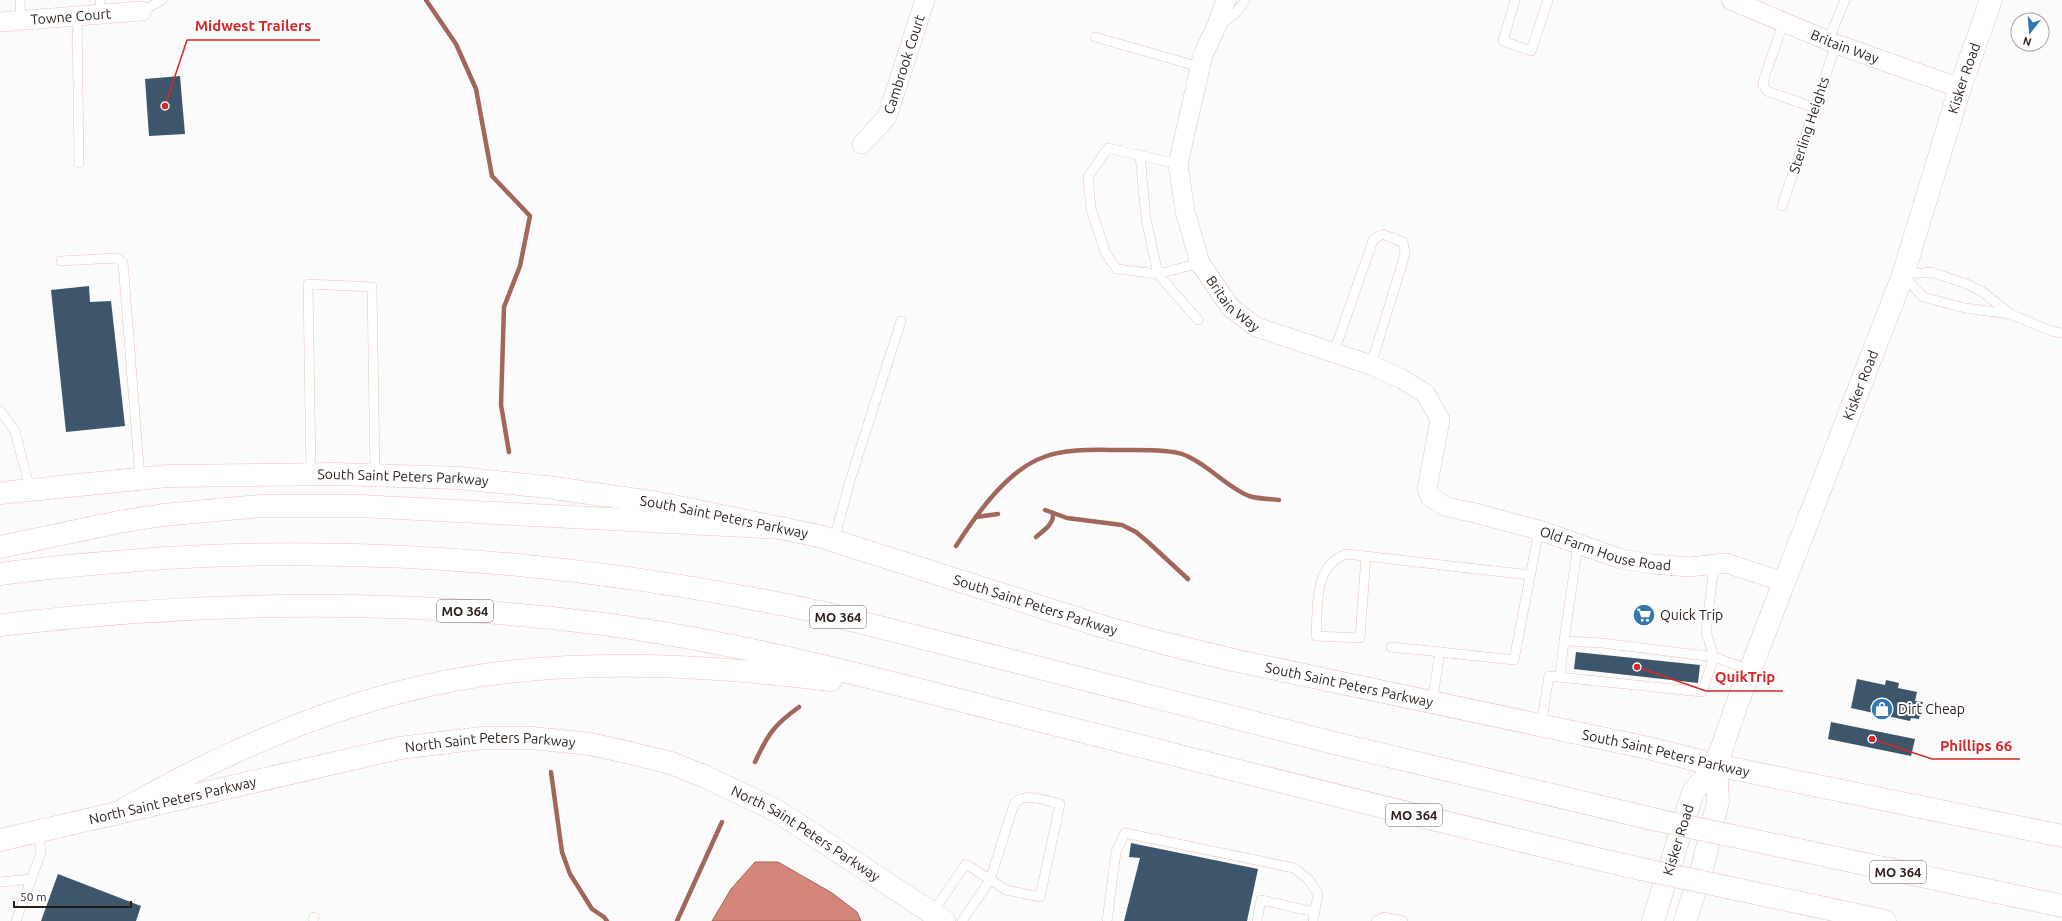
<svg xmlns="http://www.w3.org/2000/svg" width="2062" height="921" font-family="Ubuntu,sans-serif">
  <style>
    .water { fill: #d48779; stroke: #a1675c }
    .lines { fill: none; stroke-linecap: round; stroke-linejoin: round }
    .stream { stroke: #a1675c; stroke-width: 4.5 }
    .building { fill: #3d566b }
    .lane-casing { stroke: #e9c2ba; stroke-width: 10 }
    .street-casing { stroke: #e9c2ba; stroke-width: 20 }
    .secondary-casing { stroke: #e9c2ba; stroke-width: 23 }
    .highway-casing { stroke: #e9c2ba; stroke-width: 23 }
    .lane { stroke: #fff; stroke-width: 9 }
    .street { stroke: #fff; stroke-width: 19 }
    .secondary { stroke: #fff; stroke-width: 22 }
    .highway { stroke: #fff; stroke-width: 22 }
    .highway-bridge-casing { stroke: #e9c2ba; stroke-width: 23; stroke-linecap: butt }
    .highway-bridge { stroke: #fff; stroke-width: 22 }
    .labels { text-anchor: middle; stroke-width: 4; stroke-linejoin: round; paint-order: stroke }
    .shield { fill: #fff; stroke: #6b615f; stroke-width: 1 }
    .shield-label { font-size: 13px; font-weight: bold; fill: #2b1d1a }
    .street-label { font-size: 14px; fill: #2b1d1a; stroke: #fff }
    .poi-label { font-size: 14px; fill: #2b1d1a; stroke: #fff; text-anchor: start }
    .leader { fill: none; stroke: #d62828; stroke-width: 1.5 }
    .callout-dot { fill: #d62828; stroke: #fff; stroke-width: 1.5 }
    .callout-label { font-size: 15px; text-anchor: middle; font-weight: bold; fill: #d62828; stroke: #fff; stroke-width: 4; stroke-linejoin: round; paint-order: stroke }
  </style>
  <rect width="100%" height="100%" fill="#fbfbfb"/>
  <polygon class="water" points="755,862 778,862 832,893 857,912 861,921 712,921 731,889"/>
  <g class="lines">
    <g class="stream">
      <polyline points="426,0 456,44 476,89 492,176 530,216 520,266 504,307 501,405 509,452"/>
      <polyline points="1045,510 1067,518 1122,525 1136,532 1149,543 1188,579"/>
      <polyline points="976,517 998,514"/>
      <path d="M1036 537C1043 531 1054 524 1053 514"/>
      <path d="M956 546C976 515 1007 470 1044 457 1067 448 1097 450 1122 450 1137 450 1168 449 1182 454 1207 463 1226 487 1249 496 1258 499 1270 499 1279 500"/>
      <path d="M755 762C768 734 774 725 799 707"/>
      <polyline points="551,772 562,852 570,874 592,909 604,917 607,921"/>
      <polyline points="677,921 722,822"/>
    </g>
  </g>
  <g class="building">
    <polygon points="180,76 185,134 149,136 145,79"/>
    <polygon points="89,286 90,302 111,301 125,426 66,432 51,290"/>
    <polygon points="1576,652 1700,665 1698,683 1574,669"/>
    <polygon points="1857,679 1885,685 1886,680 1899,683 1898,688 1917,692 1915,701 1923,702 1919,719 1911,718 1910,721 1851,708"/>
    <polygon points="1831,722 1915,739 1911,756 1828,739"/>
    <polygon points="1131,843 1258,869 1247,921 1124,921 1140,858 1129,857"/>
    <polygon points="58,874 141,906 136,921 41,921"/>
  </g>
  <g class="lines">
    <g class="lane-casing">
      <g id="lane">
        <polyline points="20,0 21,21"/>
        <polyline points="100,0 101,15"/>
        <polyline points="1515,0 1503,41 1531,51 1548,0"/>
        <polyline points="142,11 162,0"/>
        <polyline points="77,16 79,163"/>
        <polyline points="1784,22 1765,75 1763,85 1767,91 1815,108"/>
        <path d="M1219 24C1231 19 1239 11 1245 0"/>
        <polyline points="1095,37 1200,67"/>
        <polyline points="1828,41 1845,0"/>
        <polyline points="1140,155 1146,219 1158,274 1198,320"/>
        <polyline points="1178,164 1108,148 1088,177 1091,209 1106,254 1117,269 1158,274 1200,263"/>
        <polyline points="1782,206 1836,44"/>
        <polyline points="61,261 116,258 123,262 140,479"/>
        <polyline points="1903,275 1931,272 1967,284 1983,292 2010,314 2051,331 2062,333"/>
        <polyline points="1903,275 1923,297 1965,308 2010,314"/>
        <polyline points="1334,352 1373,240 1382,234 1403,242 1405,254 1371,365"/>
        <polyline points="0,411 15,431 30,489"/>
        <polyline points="311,474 308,284 372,287 375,474"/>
        <polyline points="834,541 849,484 901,321"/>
        <path d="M1366 556 1360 638 1316 636C1318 607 1313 564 1347 554L1529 575"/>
        <polyline points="1564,641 1578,544"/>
        <polyline points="1391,647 1440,652"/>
        <polyline points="1560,677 1564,641 1602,643 1714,657 1750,670"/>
        <polyline points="1432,702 1440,652 1514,660 1539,530"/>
        <polyline points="1541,726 1549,676 1702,692 1714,657 1706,632 1714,565"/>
        <polyline points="0,882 32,879"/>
        <path d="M932 913 966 864 1006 890 1040 897 1060 804C1046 801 1024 791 1014 804L990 880 962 921"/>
        <polyline points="16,921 39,858 41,852 38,831"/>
        <polyline points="313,921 314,917"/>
        <polyline points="1107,921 1116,852 1125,833 1294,868 1309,880 1318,894 1313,921"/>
        <polyline points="1257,921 1261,900 1315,912"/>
        <polyline points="1376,921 1384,917 1403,921"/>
      </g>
    </g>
    <g class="street-casing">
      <g id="street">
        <path id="s1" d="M1226 0 1217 25 1203 55 1178 164 1185 211 1200 263 1230 307 1256 327 1371 365 1402 379 1426 394 1440 420 1427 489 1430 497 1447 507 1475 513 1539 530 1621 559 1652 564 1689 567 1726 563 1784 582"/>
        <path id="s2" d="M1731 0 1836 44 1960 88"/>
        <path id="s3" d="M0 22 142 11"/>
        <path id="s4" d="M862 144 887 117 925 0"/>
      </g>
    </g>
    <g class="secondary-casing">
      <g id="secondary">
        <path id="s5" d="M0 493 167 476 334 474 459 478 547 487 658 503 819 536 1104 627 1163 643 1233 660 1648 748 1716 765 2062 836"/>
        <path id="s6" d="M0 840 400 748 482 738H532L590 744 626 752 671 763 706 777 777 811 944 921"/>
        <path id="s7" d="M1653 921 1693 792 1716 765 1737 704 1903 275 1960 88 1991 0"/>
        <polyline points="1685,921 1702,869 1718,801 1716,765"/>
      </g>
    </g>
    <g class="highway-casing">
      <g id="highway">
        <polyline points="0,547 119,522 163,515 260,506 360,506 782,528"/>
        <path d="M0 574C55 566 111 562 166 558 387 545 607 566 824 613L1338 744 1657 820"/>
        <path d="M0 625C201 601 402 598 603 624 753 644 899 685 1045 722 1244 772 1441 823 1641 869"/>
        <path d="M116 814C235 745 363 690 499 673 610 659 721 667 831 680"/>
        <polyline points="1733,836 2062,906"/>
        <polyline points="1717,885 1885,921"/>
      </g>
    </g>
    <use href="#lane" class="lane"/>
    <use href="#street" class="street"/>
    <use href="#secondary" class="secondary"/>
    <use href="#highway" class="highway"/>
    <g class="highway-bridge-casing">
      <g id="highway-bridge">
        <polyline points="1657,820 1733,836"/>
        <polyline points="1641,869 1717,885"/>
      </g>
    </g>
    <use href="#highway-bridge" class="highway-bridge"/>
  </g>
  <defs>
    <g id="supermarket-disc" transform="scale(1.15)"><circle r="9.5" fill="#3278ad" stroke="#fff"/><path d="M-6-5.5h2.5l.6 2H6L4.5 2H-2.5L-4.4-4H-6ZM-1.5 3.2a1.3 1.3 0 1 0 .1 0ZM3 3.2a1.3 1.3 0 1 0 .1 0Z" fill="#fff"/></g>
    <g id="shop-disc" transform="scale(1.15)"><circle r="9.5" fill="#3278ad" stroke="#fff"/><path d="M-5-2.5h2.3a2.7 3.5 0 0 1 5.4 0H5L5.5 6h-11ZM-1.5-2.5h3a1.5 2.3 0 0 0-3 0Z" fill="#fff"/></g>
  </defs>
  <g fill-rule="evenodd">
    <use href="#supermarket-disc" x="1644" y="615"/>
    <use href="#shop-disc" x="1882" y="709"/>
  </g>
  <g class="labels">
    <g class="shield">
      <rect x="437" y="600" width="56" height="22" rx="3"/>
      <rect x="810" y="606" width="56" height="22" rx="3"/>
      <rect x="1386" y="804" width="56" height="22" rx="3"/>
      <rect x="1870" y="861" width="56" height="22" rx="3"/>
    </g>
    <g class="shield-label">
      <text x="465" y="616">MO 364</text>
      <text x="838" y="622">MO 364</text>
      <text x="1414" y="820">MO 364</text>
      <text x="1898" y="877">MO 364</text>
    </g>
    <g class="street-label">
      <text dy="5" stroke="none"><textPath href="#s3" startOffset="71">Towne Court</textPath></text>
      <text dy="5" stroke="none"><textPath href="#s2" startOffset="123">Britain Way</textPath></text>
      <text dy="5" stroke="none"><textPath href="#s4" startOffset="92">Cambrook Court</textPath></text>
      <text dy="5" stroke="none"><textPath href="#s7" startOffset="901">Kisker Road</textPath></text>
      <text transform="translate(1809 125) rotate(-72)" y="5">Sterling Heights</text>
      <text dy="5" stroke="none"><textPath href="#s1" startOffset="326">Britain Way</textPath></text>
      <text dy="5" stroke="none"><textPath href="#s7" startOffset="577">Kisker Road</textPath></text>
      <text dy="5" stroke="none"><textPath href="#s5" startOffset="404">South Saint Peters Parkway</textPath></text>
      <text dy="5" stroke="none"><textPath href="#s5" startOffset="728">South Saint Peters Parkway</textPath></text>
      <text dy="5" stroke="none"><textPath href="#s1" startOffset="835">Old Farm House Road</textPath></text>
      <text dy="5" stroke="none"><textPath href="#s5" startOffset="1052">South Saint Peters Parkway</textPath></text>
      <text dy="5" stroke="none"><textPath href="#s5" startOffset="1376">South Saint Peters Parkway</textPath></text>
      <text dy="5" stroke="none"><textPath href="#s6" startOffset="501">North Saint Peters Parkway</textPath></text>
      <text dy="5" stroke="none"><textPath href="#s5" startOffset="1700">South Saint Peters Parkway</textPath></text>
      <text dy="5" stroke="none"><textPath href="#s6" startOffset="177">North Saint Peters Parkway</textPath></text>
      <text dy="5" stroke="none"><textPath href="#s6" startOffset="837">North Saint Peters Parkway</textPath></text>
      <text dy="5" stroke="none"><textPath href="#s7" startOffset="85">Kisker Road</textPath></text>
    </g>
    <g class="poi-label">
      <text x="1660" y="620">Quick Trip</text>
      <text x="1898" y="714">Dirt Cheap</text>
    </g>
  </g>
  <path class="leader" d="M165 106L187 40H320M1637 667L1706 691H1783M1872 739L1932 759H2020"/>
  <g class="callout-dot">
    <circle cx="165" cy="106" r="4"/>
    <circle cx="1637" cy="667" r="4"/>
    <circle cx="1872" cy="739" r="4"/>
  </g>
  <g class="callout-label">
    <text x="253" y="31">Midwest Trailers</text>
    <text x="1745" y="682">QuikTrip</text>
    <text x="1976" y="751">Phillips 66</text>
  </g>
  <g transform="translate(2030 32) rotate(197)"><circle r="19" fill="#ffffff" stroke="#aaa5a3"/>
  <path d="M0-3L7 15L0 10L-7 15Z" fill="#3278ad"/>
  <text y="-6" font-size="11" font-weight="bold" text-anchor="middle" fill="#2b1d1a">N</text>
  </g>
  <path d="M14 901v6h117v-6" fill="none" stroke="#2b1d1a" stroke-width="2"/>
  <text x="20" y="901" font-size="12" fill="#2b1d1a" stroke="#ffffff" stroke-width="3" paint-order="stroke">50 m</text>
</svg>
